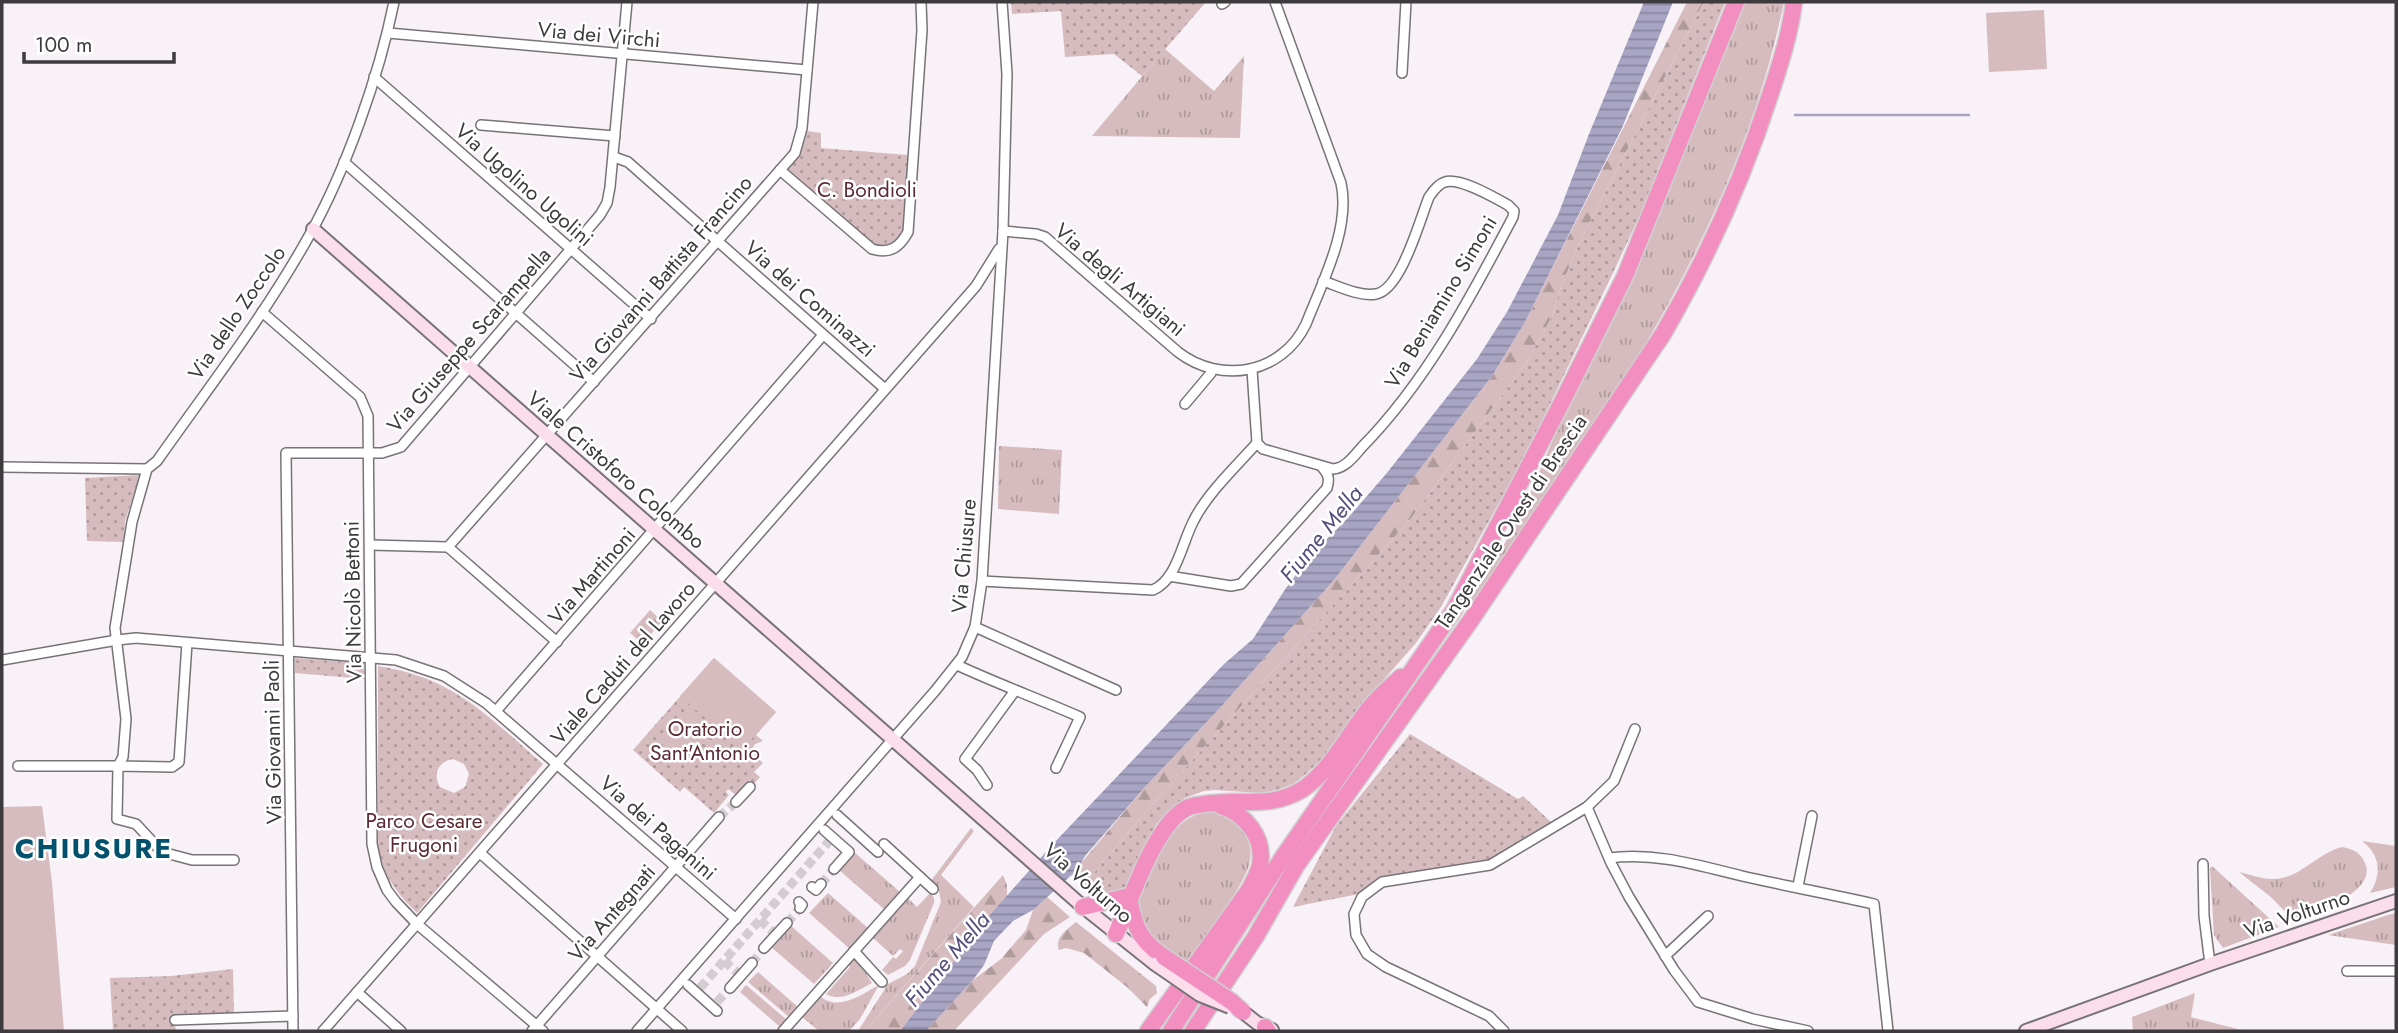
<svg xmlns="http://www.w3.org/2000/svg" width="2398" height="1033" font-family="Jost,sans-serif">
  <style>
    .grass { fill: url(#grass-tufts) }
    .forest { fill: url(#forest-firs) }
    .park { fill: url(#park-dots); fill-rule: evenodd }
    .pitch { fill: #d6bcbf }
    .water { fill: url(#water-rules) }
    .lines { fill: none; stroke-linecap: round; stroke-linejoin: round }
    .stream { stroke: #a8a4c3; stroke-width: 2.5 }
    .street-tunnel { stroke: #d3cdd2; stroke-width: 9; stroke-dasharray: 9 4.5; stroke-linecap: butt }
    .street-casing { stroke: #787377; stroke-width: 12 }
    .secondary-casing { stroke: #787377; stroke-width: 16 }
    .highway-casing { stroke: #d0d0d0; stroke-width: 19 }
    .street { stroke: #fff; stroke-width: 9 }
    .secondary { stroke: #fbddec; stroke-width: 12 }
    .highway { stroke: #f28fc0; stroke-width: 16 }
    .secondary-bridge-casing { stroke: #787377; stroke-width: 16; stroke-linecap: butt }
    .highway-bridge-casing { stroke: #d0d0d0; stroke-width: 19; stroke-linecap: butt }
    .secondary-bridge { stroke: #fbddec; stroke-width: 12 }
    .highway-bridge { stroke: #f28fc0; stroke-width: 16 }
    .labels { text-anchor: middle; stroke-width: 5; stroke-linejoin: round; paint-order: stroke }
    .street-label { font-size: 21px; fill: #3d3b3d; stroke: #fff }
    .park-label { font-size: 21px; fill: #5c2a34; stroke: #fff }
    .water-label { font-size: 23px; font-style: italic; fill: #564f7d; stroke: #fff }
    .district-label { font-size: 28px; font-weight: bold; letter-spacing: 2px; fill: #04516d; stroke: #fff }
  </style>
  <defs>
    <pattern id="grass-tufts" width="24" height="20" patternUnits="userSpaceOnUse" patternTransform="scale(1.75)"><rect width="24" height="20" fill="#d6bcbf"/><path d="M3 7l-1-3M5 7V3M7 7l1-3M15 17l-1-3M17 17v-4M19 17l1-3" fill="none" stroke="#af9a9c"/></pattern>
    <pattern id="forest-firs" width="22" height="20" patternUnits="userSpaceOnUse" patternTransform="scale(1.75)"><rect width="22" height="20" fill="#d6bcbf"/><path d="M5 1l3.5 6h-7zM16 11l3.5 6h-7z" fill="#af9a9c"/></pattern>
    <pattern id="park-dots" width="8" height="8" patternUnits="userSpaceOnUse" patternTransform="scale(1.75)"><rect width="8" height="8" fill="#d6bcbf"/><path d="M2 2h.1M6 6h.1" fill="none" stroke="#af9a9c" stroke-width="1.8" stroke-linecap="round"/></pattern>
    <pattern id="water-rules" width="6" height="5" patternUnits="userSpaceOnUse" patternTransform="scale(1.75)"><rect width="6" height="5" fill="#a8a4c3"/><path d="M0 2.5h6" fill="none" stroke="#8a87a0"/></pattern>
  </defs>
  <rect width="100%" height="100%" fill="#f8f1f7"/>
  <g class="grass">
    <path d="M1746 2H1784C1759 124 1708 237 1645 345L1467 610 1468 603 1511 533 1526 503 1555 435 1632 275Z"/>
    <polygon points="1165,49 1214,91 1244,56 1240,138 1092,136"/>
    <polygon points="999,446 1062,450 1059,514 998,509"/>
    <polygon points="650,610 662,621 643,644 630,633"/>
    <path d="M1215 812C1237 818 1254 838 1250 861 1246 884 1202 942 1187 965 1161 946 1129 926 1141 889 1158 858 1173 810 1215 812Z"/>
    <polygon points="971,828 974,831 941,875 974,907 865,1031 858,1031 888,984 907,974 915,966 941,902 939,891 930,882"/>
    <path d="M2362 841 2396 846V887L2370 893C2382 874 2381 856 2362 841Z"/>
    <path d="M2342 847C2352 849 2359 851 2364 861 2381 891 2315 913 2294 921L2272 898 2239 872C2249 874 2261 879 2272 879 2299 880 2317 853 2342 847Z"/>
    <polygon points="854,852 900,892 885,910 839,870"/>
    <polygon points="2212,866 2279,927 2223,948 2214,935 2210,869"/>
    <polygon points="931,892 934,898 934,903 910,960 905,966 888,975 882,970 893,957 896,959 903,951 900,949 893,956 872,937 907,897 917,907"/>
    <polygon points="828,893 868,928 850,949 809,913"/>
    <polygon points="2396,913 2396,945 2328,935 2388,915"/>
    <polygon points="790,925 833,963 814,984 771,947"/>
    <path d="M855 956 872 983C858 990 842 1003 826 994L850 967 848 964Z"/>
    <polygon points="758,972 798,1007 789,1017 748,982"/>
    <polygon points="746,985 787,1020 780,1027 740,992"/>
    <path d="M879 985 860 1019 849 1031H819L802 1017 820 996C839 1012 860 995 879 985Z"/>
    <polygon points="2195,993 2191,1017 2245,1031 2133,1031 2132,1017"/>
  </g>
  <g class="forest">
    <polygon points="1687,2 1704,2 1581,239 1560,290 1552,317 1526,363 1410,520 1143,815 1089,879 1079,882 1071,875 1145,787 1220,708 1334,580 1492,376 1525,322"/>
    <polygon points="1003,875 1007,885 1007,896 987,918 900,1031 865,1031"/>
    <polygon points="1047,897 1070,917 1044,934 954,1031 926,1031 973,980 1001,959 1026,930 1033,910"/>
    <path d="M1076 922 1156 986 1157 993 1150 999 1147 1007 1127 987 1084 953 1066 948 1059 950C1054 937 1068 929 1076 922Z"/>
  </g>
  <g class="park">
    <polygon points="1011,2 1206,2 1142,76 1114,54 1065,57 1061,11 1012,14"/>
    <polygon points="1704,2 1725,2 1640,215 1613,273 1525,456 1441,607 1416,643 1357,710 1326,755 1306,774 1293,784 1277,790 1260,793 1215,790 1204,791 1185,798 1168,811 1157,823 1123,891 1095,897 1079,882 1089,879 1143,815 1410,520 1526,363 1552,317 1560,290 1581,239"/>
    <polygon points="807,131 821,133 821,148 908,155 903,227 897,242 884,248 872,244 787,170 801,153"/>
    <polygon points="140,475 125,521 124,542 87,541 85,478"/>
    <polygon points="295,658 364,663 365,679 295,673"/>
    <path d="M714 658 776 712 756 735 763 741 755 744C750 753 756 757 763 763L754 772 760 777 754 784 750 780 736 795 728 789 726 792 729 795 714 813 684 787 680 792 633 750Z"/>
    <path d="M378 666C455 678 487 716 543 764L417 913C398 894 384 877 378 850ZM453 759 464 764 469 774 465 787 454 793 440 787C432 774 439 761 453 759Z"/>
    <polygon points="1410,734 1518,799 1523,796 1550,821 1551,825 1484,862 1381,879 1364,893 1293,907 1336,826"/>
    <polygon points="233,969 234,1014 174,1017 176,1031 113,1031 110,978 171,976"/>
  </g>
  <g class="pitch">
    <polygon points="2044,10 2047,69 1989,72 1986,13"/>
    <polygon points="714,658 776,712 742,750 680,696"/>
    <polygon points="690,712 708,728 679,759 662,744"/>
    <polygon points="42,806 52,882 64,1031 2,1031 2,807"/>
  </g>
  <polygon class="water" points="1644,2 1673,2 1622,128 1525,322 1492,376 1334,580 1220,708 1145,787 1085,856 1077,870 1033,910 1013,921 994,941 984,965 973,980 926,1031 900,1031 987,918 1053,844 1224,664 1253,639 1286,588 1311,555 1347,519 1386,474 1477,359 1507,312 1558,215 1589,134"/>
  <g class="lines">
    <polyline class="stream" points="1795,115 1969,115"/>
    <g class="street-tunnel">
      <polyline points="719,817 736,802"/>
      <polyline points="821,884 834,869"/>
      <polyline points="760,920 773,932"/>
      <polyline points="787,923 800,908"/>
      <polyline points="724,961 738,973"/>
      <polyline points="752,963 764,948"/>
      <polyline points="700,988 831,839"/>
      <polyline points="717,1002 730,988"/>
    </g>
    <g class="street-casing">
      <g id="street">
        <polyline points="1222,4 1225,2"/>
        <polyline points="388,33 807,70"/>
        <polyline points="1402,73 1406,2"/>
        <polyline points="374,77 651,319"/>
        <polyline points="481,125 615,136"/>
        <polyline points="614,157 628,162 885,389"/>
        <polyline points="344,162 594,382"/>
        <path d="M780 170 872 249C890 254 899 248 908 232L922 30 921 2"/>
        <path d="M1003 231 1036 234 1045 237 1178 352C1221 385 1282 374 1306 324 1322 283 1351 228 1341 183L1275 2"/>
        <polyline points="262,312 360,397 368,416 372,844 377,867 387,890 396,902 417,924 543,1031"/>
        <path d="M1252 370 1257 443 1263 449 1333 469C1346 468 1354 456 1362 447 1426 382 1471 297 1513 217L1514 211 1508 205C1495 198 1460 177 1445 182 1438 184 1433 191 1429 197 1420 219 1401 290 1376 294 1360 297 1338 286 1323 281"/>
        <polyline points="1185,404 1211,373 1212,369"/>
        <polyline points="2,467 147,469"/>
        <polyline points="370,545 448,547 795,153 802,128 813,2"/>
        <polyline points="448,547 557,642"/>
        <path d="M1169 576 1231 586 1241 584 1327 488C1330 478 1328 474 1322 467"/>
        <path d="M982 581 1153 590C1177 580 1182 542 1194 520 1207 494 1238 464 1257 443"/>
        <polyline points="975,627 1116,690"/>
        <polyline points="187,643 179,762 172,767 118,766 117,819 136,824 162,852 192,860 234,860"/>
        <polyline points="2,660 117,640 136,638 396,660 444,676 486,703 736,919"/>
        <path d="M957 665C998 684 1039 699 1080 717L1056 768"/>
        <polyline points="496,711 823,335"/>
        <path d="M18 766H118L123 757 126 719 115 628 132 522 147 469 157 461C209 387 265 315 309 236 346 170 379 76 394 2"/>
        <polyline points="987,785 977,770 965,759 1014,692"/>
        <polyline points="736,802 750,787"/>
        <polyline points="1587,807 1611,863 1629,897 1674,970 1698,1002 1753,1019 1808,1031"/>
        <polyline points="837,815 878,852"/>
        <polyline points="824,830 849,852 834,869"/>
        <polyline points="884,844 933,889"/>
        <polyline points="480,853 682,1031"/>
        <path d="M1609 858C1655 852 1697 865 1742 876 1786 886 1830 894 1874 904L1888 1031"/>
        <polyline points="2203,864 2204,916 2210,964"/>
        <polyline points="1798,886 1812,816"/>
        <polyline points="812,887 816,890 821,884"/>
        <polyline points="799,902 802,905 800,908"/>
        <polyline points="764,948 787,923"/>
        <polyline points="854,951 882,982"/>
        <polyline points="1665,956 1708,916"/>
        <polyline points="2347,971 2396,971"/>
        <polyline points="688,985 717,1011"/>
        <polyline points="730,988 752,963"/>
        <polyline points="357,992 401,1031"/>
        <polyline points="175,1020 293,1016"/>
        <polyline points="293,1031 286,453 382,453 401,447 600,215 607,203 610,187 627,2"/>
        <polyline points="323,1031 976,286 999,249"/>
        <polyline points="532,1031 719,817"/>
        <polyline points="637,1031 935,691 962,657 975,627 982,581 1003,231 1007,74 1002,2"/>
        <polyline points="783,1031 920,877"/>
        <polyline points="1504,1031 1489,1016 1386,967 1367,954 1356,935 1354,914 1362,897 1382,882 1490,865 1587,807 1614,781 1635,729"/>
      </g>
    </g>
    <g class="secondary-casing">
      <g id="secondary">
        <polyline points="313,229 1081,905 1155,964"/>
        <polyline points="1243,1012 1257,1023 1272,1030"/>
        <polyline points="2026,1031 2210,964 2396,901"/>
      </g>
    </g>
    <g class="highway-casing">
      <g id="highway">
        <path d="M1130 903C1136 930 1141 941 1164 957"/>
        <polyline points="1083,907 1125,897"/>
        <path d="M1116 934C1130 902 1156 820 1189 807 1201 803 1218 803 1231 802 1258 802 1279 804 1303 789 1331 770 1349 733 1370 707 1379 696 1390 687 1401 677"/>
        <polyline points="1265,1027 1268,1031"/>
        <path d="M1148 1031 1249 890C1253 882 1258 874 1260 865 1265 837 1245 814 1221 806"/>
        <polyline points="1171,1031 1283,857 1454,610 1562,402 1625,276 1736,2"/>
        <path d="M1193 1031 1256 936 1296 866 1471 620 1663 334C1707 258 1743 179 1770 95 1780 65 1790 34 1794 2"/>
      </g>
    </g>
    <use href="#street" class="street"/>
    <use href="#secondary" class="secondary"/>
    <use href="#highway" class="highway"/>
    <g class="secondary-bridge-casing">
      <polyline id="secondary-bridge" points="1155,964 1200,995 1230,1007"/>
    </g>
    <g class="highway-bridge-casing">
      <polyline id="highway-bridge" points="1164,957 1232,1002 1243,1012"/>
    </g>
    <use href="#secondary-bridge" class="secondary-bridge"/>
    <use href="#highway-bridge" class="highway-bridge"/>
  </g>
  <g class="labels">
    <g class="street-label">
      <text transform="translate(599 35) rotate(5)" y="7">Via dei Virchi</text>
      <text transform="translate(524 185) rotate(41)" y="7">Via Ugolino Ugolini</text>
      <text transform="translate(661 279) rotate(-49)" y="7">Via Giovanni Battista Francino</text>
      <text transform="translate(1120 280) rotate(40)" y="7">Via degli Artigiani</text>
      <text transform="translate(810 299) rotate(41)" y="7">Via dei Cominazzi</text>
      <text transform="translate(1441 302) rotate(-59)" y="7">Via Beniamino Simoni</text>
      <text transform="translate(237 313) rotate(-56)" y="7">Via dello Zoccolo</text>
      <text transform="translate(469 340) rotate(-49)" y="7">Via Giuseppe Scarampella</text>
      <text transform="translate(616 470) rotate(41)" y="7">Viale Cristoforo Colombo</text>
      <text transform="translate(1511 522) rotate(-56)" y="7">Tangenziale Ovest di Brescia</text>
      <text transform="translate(964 556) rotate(-85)" y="7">Via Chiusure</text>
      <text transform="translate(592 576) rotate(-49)" y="7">Via Martinoni</text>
      <text transform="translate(353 602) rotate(-91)" y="7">Via Nicolò Bettoni</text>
      <text transform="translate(623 663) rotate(-49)" y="7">Viale Caduti del Lavoro</text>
      <text transform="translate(273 742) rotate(-91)" y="7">Via Giovanni Paoli</text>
      <text transform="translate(658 828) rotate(41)" y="7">Via dei Paganini</text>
      <text transform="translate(1088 883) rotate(41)" y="7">Via Volturno</text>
      <text transform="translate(612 913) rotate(-49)" y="7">Via Antegnati</text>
      <text transform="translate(2297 914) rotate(-19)" y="7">Via Volturno</text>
    </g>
    <g class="park-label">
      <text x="867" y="197">C. Bondioli</text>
      <text x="705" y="736">Oratorio<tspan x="705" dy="24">Sant'Antonio</tspan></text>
      <text x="424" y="828">Parco Cesare<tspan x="424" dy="24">Frugoni</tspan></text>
    </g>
    <g class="water-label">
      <text transform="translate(1321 534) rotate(-51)" y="8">Fiume Mella</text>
      <text transform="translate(947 959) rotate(-49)" y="8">Fiume Mella</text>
    </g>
    <g class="district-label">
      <text x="94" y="858">CHIUSURE</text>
    </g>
  </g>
  <rect width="2398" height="1033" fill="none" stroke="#3d3b3d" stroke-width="7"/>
  <path d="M24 52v10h150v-10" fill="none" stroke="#3d3b3d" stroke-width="3.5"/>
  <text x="35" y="52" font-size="21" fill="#3d3b3d" stroke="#ffffff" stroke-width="5" paint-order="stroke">100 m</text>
</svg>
